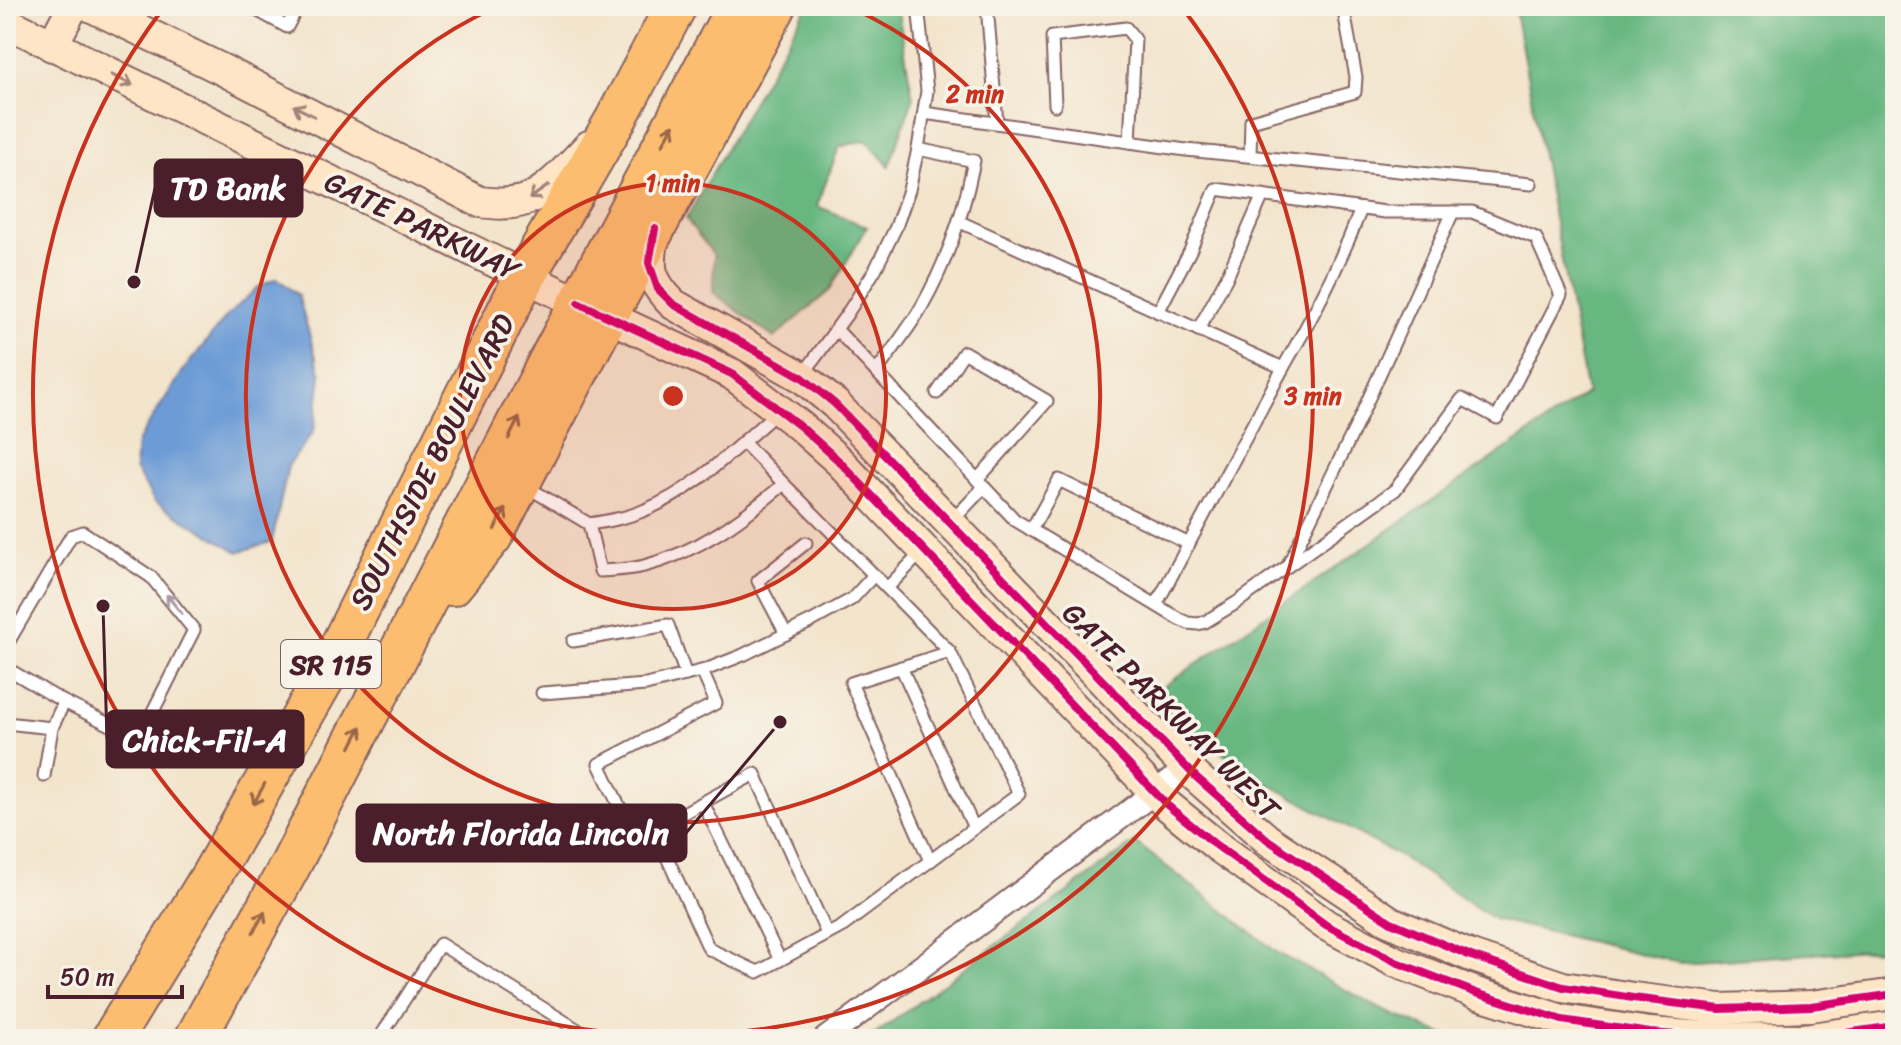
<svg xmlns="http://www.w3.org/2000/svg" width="1901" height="1045" font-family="Sriracha,sans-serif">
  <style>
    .forest { fill: #68b781; stroke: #596b56; stroke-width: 2 }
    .water { fill: #6c9bd5; stroke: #5b5d80; stroke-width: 2 }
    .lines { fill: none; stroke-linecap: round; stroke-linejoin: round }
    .lane-casing { stroke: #856463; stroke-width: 15 }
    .street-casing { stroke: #856463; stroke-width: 26 }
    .secondary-casing { stroke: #856463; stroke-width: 34 }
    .highway-casing { stroke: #856463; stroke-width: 44 }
    .lane { stroke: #fff; stroke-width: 11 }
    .street { stroke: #fff; stroke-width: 22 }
    .secondary { stroke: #fee5c5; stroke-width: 30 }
    .highway { stroke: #fcbd6f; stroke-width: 40 }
    .cycleway-casing { stroke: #f7f3e8; stroke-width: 13 }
    .cycleway { stroke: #d6006c; stroke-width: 8 }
    .oneway { stroke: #a48278 }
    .oneway2 { stroke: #9a664a }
    .oneway3 { stroke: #ae9aa0 }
    .ring { fill: none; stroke: #c8321e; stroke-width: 4 }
    .labels { text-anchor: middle; stroke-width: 7; stroke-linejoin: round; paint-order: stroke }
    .shield { fill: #f7f3e8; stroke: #7e5f64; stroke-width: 2 }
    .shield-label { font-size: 28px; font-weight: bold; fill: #4a1f2b }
    .street-label { font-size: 30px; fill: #4a1f2b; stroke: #f7f3e8 }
    .centre { fill: #c8321e; stroke: #f7f3e8; stroke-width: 4 }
    .ring-label { font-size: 24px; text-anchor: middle; font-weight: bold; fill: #c8321e; stroke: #f7f3e8; stroke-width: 7; stroke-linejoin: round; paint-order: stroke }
    .leader { fill: none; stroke: #4a1f2b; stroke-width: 3 }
    .callout-dot { fill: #4a1f2b; stroke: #f7f3e8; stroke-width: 3 }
    .callout { fill: #4a1f2b; stroke: #4a1f2b; stroke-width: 3 }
    .callout-label { font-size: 32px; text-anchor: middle; font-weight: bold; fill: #fff }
  </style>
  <rect width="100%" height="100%" fill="#f7f3e8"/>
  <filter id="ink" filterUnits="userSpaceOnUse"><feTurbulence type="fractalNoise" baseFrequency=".0125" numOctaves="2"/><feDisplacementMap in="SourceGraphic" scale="16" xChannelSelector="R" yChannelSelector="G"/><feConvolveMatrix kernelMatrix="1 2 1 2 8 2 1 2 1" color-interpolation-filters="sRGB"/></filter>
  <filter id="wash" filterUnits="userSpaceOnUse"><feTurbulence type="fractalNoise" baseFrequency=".006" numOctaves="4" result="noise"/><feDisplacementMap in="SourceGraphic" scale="32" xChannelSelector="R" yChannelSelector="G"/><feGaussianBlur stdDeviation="1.8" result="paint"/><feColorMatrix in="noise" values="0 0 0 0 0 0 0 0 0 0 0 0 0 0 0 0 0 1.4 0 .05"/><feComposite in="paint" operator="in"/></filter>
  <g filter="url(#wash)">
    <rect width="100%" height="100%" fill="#f3e4cc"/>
    <g class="forest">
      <polygon points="807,6 897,6 913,99 889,166 866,140 839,147 817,206 867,227 829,291 774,338 713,292 714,255 686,219"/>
      <polygon points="1514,6 1895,6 1895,948 1680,963 1494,919 1401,857 1251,774 1147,698 1587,393"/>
      <polygon points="1135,842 1278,953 1382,1010 1454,1039 869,1039"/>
    </g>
    <polygon class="water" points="277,278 298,295 321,375 314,431 288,466 272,542 238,552 155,502 135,469 137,442 185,368 227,316 258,287"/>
  </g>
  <g filter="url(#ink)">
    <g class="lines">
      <g class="lane-casing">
        <g id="lane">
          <polyline points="249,6 287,27 298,6"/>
          <polyline points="987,6 997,123"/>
          <polyline points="1055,105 1052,37 1126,28 1135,39 1130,142"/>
          <polyline points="924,113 1186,150 1531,184"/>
          <polyline points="1250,156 1251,121 1355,92 1356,77 1343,6"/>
          <polyline points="960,222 1283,368"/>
          <polyline points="836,329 1015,520 1179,619 1188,623 1198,624 1205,622 1236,603 1395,490 1462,399 1497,418 1561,295 1536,238 1472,212 1385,212 1216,189 1190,251 1158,312"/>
          <polyline points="1198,330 1227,277 1263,195"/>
          <path d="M876 372C892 350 909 329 922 306 948 260 964 212 974 161L918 149"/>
          <polyline points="802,376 847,314 875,270 896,227 909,190 918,149 927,91 918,6"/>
          <polyline points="937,393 964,352 1047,401 977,480"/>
          <polyline points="743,442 784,484"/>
          <path d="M524 485 589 524 600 571C614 570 630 570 644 566 699 552 742 519 784 484L887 588"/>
          <polyline points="951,522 984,487"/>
          <path d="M589 524C608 521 627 518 645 510 692 491 729 454 767 421L775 410"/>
          <polyline points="1031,530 1059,480 1189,544"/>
          <polyline points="923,551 887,588 950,652 1019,794 930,861 851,683 950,652"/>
          <polyline points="1289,563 1358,422 1453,212"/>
          <path d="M1156 605 1283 368C1313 317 1340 264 1361 209"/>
          <polyline points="786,634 758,581 806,543"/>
          <polyline points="573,641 668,625 686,675"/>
          <polyline points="6,646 71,536 83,532 151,577 194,630 139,739 64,702 52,728 44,776"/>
          <polyline points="901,667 974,828"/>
          <polyline points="6,668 64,702"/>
          <polyline points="542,693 646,685 705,670 743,655 812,621 852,599 874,575"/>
          <polyline points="6,723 52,728"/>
          <polyline points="703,803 780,960"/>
          <polyline points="654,829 623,814 599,764 716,703 702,671"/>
          <polyline points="827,934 755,774 654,829 709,949 758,972 843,926 930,861"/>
          <polyline points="379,1039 440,944 578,1030 571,1039"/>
        </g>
      </g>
      <g class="street-casing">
        <polyline id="street" points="825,1039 1187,768"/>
      </g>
      <g class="secondary-casing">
        <g id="secondary">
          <path d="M90 6 221 69 480 202C496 204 511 205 525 200 548 193 572 163 589 146"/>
          <polyline points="6,22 579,303 732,374 800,426 839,461 1167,805 1216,845 1326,925 1396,962 1476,993 1562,1020 1650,1033 1717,1038 1803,1039 1895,1026"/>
          <polyline points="52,46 73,6"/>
          <path d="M654 234C648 268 648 279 673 304L802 377 835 404 1196 777 1268 840 1391 922 1471 956 1563 987 1633 998 1720 1009 1811 1006 1895 994"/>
        </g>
      </g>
      <g class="highway-casing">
        <g id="highway">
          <polyline points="452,585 492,536 607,316 776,6"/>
          <polyline points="112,1039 210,878 327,673 525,276 616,119 676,6"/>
          <polyline points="195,1039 290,866 552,355 737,6"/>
        </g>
      </g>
      <use href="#lane" class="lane"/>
      <use href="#street" class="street"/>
      <use href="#secondary" class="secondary"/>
      <use href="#highway" class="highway"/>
      <g class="cycleway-casing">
        <g id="cycleway">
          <polyline points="655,229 649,263 658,289 673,304 802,377 835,404 1196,777 1268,840 1391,922 1471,956 1563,987 1633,998 1720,1009 1811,1006 1895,994"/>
          <polyline points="579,303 732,374 800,426 839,461 1167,805 1216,845 1326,925 1396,962 1476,993 1562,1020 1650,1033 1717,1038 1803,1039 1895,1026"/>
        </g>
      </g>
      <use href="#cycleway" class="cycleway"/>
    </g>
    <defs><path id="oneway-shaft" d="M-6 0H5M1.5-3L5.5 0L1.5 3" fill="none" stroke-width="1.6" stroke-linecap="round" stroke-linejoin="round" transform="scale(2)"/></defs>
    <g class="oneway">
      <use href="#oneway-shaft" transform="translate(122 80) rotate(26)"/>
      <use href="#oneway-shaft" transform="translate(304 111) rotate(-153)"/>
      <use href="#oneway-shaft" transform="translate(539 192) rotate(145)"/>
    </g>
    <g class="oneway2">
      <use href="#oneway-shaft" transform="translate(668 135) rotate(-62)"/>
      <use href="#oneway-shaft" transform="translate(514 428) rotate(-63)"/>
      <use href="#oneway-shaft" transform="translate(500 519) rotate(-62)"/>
      <use href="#oneway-shaft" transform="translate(356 737) rotate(-63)"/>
      <use href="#oneway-shaft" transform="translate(259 794) rotate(119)"/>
      <use href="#oneway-shaft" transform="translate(259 922) rotate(-61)"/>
    </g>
    <use class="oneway3" href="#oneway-shaft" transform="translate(174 604) rotate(-129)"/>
  </g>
  <circle cx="673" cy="396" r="213" fill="#c8321e" fill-opacity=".12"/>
  <g class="ring">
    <circle cx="673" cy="396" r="213"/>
    <path d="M850 7A427 427 0 1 1 496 7"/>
    <path d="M1181 6A640 640 0 1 1 165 6"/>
  </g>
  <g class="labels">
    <rect class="shield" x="281" y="640" width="100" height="48" rx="6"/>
    <g class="shield-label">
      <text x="331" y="674">SR 115</text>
    </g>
    <g class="street-label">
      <text transform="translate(422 226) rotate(26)" y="10">GATE PARKWAY</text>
      <text transform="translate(432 462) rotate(-63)" y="10">SOUTHSIDE BOULEVARD</text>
      <text transform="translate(1171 711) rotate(45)" y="10">GATE PARKWAY WEST</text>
    </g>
  </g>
  <circle cx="673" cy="396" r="12" class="centre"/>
  <g class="ring-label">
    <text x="975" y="102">2 min</text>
    <text x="673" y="191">1 min</text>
    <text x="1313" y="404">3 min</text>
  </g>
  <path class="leader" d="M134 282L155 188M103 606L107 739M780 722L686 833"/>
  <g class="callout-dot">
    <circle cx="134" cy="282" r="8"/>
    <circle cx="103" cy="606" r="8"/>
    <circle cx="780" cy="722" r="8"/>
  </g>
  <g class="callout">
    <rect x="155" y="160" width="147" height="56" rx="8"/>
    <rect x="107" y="711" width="196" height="56" rx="8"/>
    <rect x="357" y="805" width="329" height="56" rx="8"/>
  </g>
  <g class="callout-label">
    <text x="228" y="199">TD Bank</text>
    <text x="205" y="751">Chick-Fil-A</text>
    <text x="521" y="844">North Florida Lincoln</text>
  </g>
  <rect width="1901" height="1045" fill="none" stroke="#f7f3e8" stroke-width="32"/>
  <path d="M48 985v12h134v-12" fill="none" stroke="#4a1f2b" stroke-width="4"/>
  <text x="60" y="985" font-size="24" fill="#4a1f2b" stroke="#f7f3e8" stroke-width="6" paint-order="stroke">50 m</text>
</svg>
